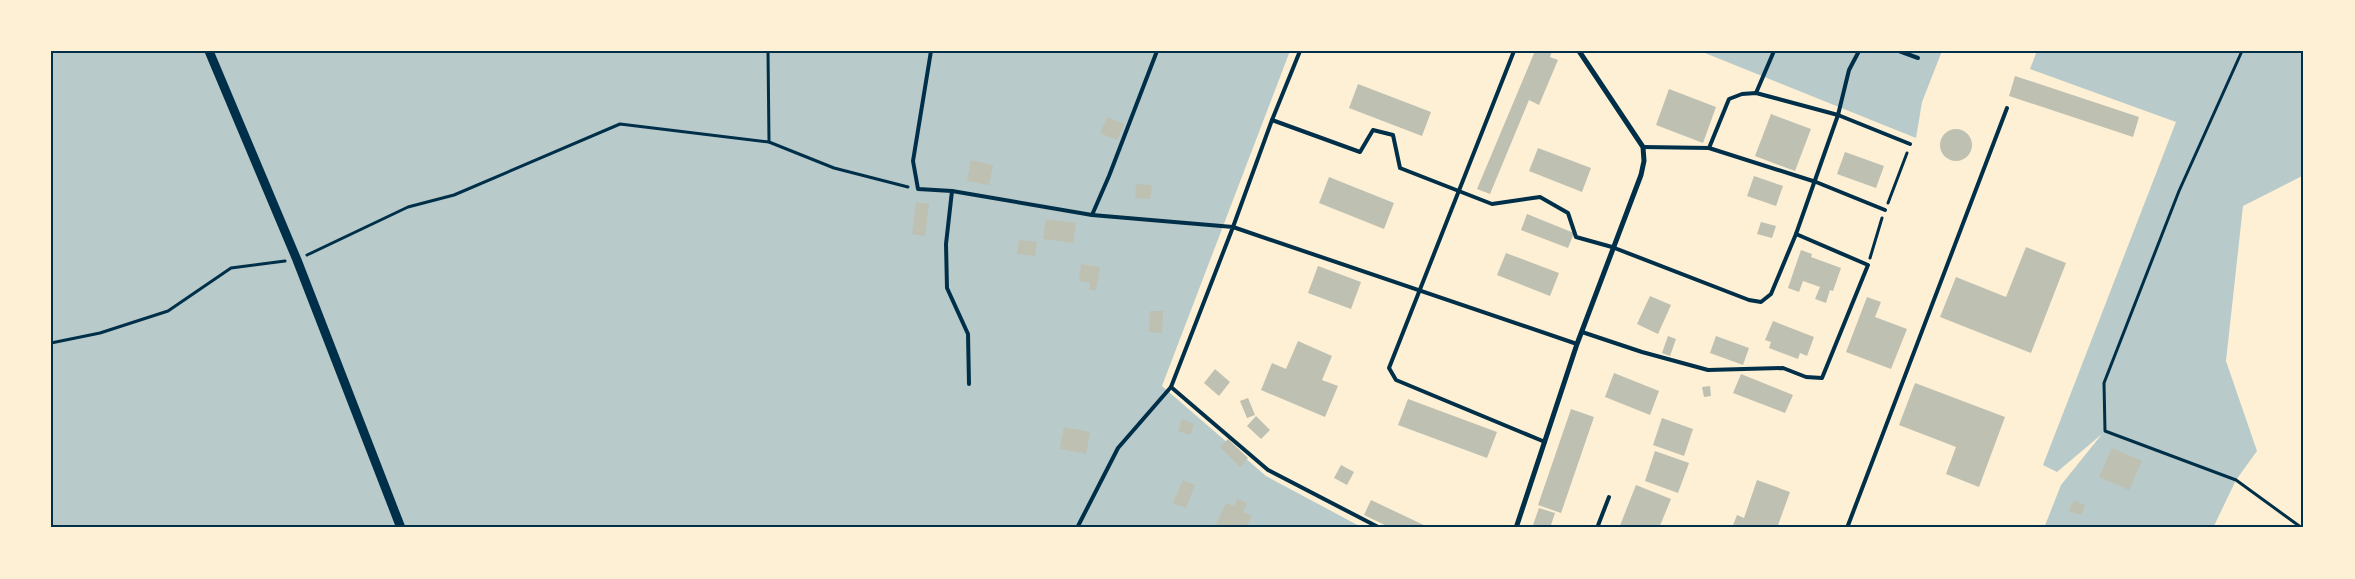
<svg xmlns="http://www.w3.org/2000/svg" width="2355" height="579" font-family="'Source Sans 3',sans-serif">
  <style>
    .green { fill: #b9caca }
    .building { fill: #bec0b2 }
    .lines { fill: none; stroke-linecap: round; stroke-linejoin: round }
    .path { stroke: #003049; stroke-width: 3 }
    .service { stroke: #003049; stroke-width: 4 }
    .minor { stroke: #003049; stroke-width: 5 }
    .tertiary { stroke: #003049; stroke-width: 9 }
    .neatline { fill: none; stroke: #003049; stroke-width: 2 }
  </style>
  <rect width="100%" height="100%" fill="#fdf0d5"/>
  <g class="green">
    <polygon points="51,51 1290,51 1162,386 1266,476 1363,528 51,528"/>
    <polygon points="1700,51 1942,51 1922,102 1916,138"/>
    <polygon points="2037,51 2304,51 2304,175 2243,206 2226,361 2257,451 2236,480 2213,528 2044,528 2061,485 2102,434 2057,472 2043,465 2176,122 2030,69"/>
  </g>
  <g class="building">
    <polygon points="1535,51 1552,51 1550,57 1558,60 1539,105 1529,100 1490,194 1477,189"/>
    <polygon points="2015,76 2139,117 2133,137 2009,96"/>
    <polygon points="1358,84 1431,112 1422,136 1349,108"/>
    <polygon points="1669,89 1716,107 1703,143 1656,125"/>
    <polygon points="1771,114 1811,129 1795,171 1755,156"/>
    <polygon points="1107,117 1124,124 1117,140 1100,133"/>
    <circle cx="1956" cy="145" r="16"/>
    <polygon points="1538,148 1591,168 1582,192 1529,171"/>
    <polygon points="1845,152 1884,166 1876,188 1837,174"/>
    <polygon points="971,160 993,165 989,185 967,181"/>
    <polygon points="1754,176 1783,186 1776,206 1747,196"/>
    <polygon points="1329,177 1394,203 1384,229 1319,203"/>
    <polygon points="1136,184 1152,185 1150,199 1135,198"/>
    <polygon points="916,202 929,204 925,236 912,234"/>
    <polygon points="1527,214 1574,233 1568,248 1521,230"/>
    <polygon points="1046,219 1076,223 1073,243 1043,239"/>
    <polygon points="1761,222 1776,226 1772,238 1757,234"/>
    <polygon points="1019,240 1037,242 1035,256 1017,254"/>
    <polygon points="2026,247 2066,263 2031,353 1940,317 1956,277 2006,297"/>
    <polygon points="1801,250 1812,254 1811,257 1841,268 1833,291 1830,290 1826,303 1815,299 1820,287 1803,281 1799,292 1788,288"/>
    <polygon points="1506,253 1559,273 1550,296 1497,275"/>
    <polygon points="1081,264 1100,267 1096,290 1089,290 1090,283 1079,281"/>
    <polygon points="1318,266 1361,282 1351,309 1308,293"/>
    <polygon points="1650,296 1671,305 1658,334 1637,324"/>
    <polygon points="1867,297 1881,302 1875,317 1907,329 1891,369 1846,352"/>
    <polygon points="1150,311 1163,311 1162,333 1149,332"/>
    <polygon points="1773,321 1814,337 1807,356 1800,353 1798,359 1769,348 1771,342 1765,340"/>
    <polygon points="1668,336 1676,339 1670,356 1662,353"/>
    <polygon points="1716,336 1749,348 1743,365 1710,353"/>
    <polygon points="1298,341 1332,356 1322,380 1338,386 1325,417 1261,390 1272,363 1286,369"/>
    <polygon points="1215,369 1230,382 1219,396 1204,383"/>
    <polygon points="1614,373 1659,391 1650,415 1605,397"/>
    <polygon points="1741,374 1793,395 1785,413 1733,393"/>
    <polygon points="1915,383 2005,417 1979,487 1946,474 1956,447 1899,425"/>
    <polygon points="1710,386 1711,396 1704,397 1702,387"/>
    <polygon points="1248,398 1255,415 1247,418 1240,401"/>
    <polygon points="1408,399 1497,432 1487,458 1398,425"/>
    <polygon points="1571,409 1594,417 1561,513 1538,505"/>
    <polygon points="1256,416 1270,430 1261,439 1247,426"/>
    <polygon points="1662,418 1693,429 1684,456 1653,445"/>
    <polygon points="1182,419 1194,424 1190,435 1178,431"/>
    <polygon points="1064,427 1090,432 1086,454 1060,449"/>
    <polygon points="1228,439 1248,458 1240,467 1220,447"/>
    <polygon points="2112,448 2142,461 2129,490 2099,477"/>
    <polygon points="1655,451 1689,463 1678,493 1645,481"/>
    <polygon points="1341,465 1354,472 1347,485 1334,478"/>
    <polygon points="1183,480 1195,485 1186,508 1173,503"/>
    <polygon points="1757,480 1790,492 1777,528 1732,528 1737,515 1744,518"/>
    <polygon points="1636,485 1671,499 1659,528 1619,528"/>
    <polygon points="1237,499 1247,503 1243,512 1252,516 1246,528 1214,528 1226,503 1234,506"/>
    <polygon points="1371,500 1430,528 1391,528 1364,515"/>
    <polygon points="2074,500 2085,505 2081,515 2069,511"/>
    <polygon points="1539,508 1555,513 1550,528 1533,525"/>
  </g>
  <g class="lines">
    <g class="path">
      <polyline points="768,51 769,142"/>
      <polyline points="2242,51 2179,191 2104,383 2105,431 2236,480 2302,528"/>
      <polyline points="1888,203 1907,153"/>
      <polyline points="307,255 408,207 454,195 620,124 769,142 834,168 908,187"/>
      <polyline points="1870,258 1882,218"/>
      <polyline points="51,343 100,333 168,311 231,268 285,261"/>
    </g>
    <g class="service">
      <polyline points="931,51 913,161 918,189 952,191 1092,215 1233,227 1171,387 1268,470 1380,528"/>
      <polyline points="1514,51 1389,368 1396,380 1545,442"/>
      <polyline points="1899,51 1918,58"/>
      <polyline points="1756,93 1774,51"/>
      <polyline points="1272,120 1300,51"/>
      <polyline points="1643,147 1709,148 1816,182 1885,210"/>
      <polyline points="1709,148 1729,99 1742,94 1756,93 1838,115 1910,144"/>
      <polyline points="952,191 946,244 947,288 968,334 969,384"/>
      <polyline points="1092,215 1109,176 1157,51"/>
      <polyline points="1582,332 1642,352 1708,370 1783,368 1806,377 1822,378 1868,265 1796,234"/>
      <polyline points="1577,344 1233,227 1272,120 1360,152 1373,130 1393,135 1400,168 1492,204 1540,197 1568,213 1576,237 1612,247 1749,300 1761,302 1771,294 1796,234 1838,115 1849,70 1859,51"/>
      <polyline points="1077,528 1118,448 1171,387"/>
      <polyline points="1597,528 1609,497"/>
      <polyline points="1847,528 2007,108"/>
    </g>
    <polyline class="minor" points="1516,528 1577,344 1641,175 1644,161 1643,147 1579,51"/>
    <polyline class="tertiary" points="209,51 297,260 401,528"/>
  </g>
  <rect width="2355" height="579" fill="none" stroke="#fdf0d5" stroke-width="105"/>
  <rect x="52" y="52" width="2250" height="474" class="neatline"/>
</svg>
